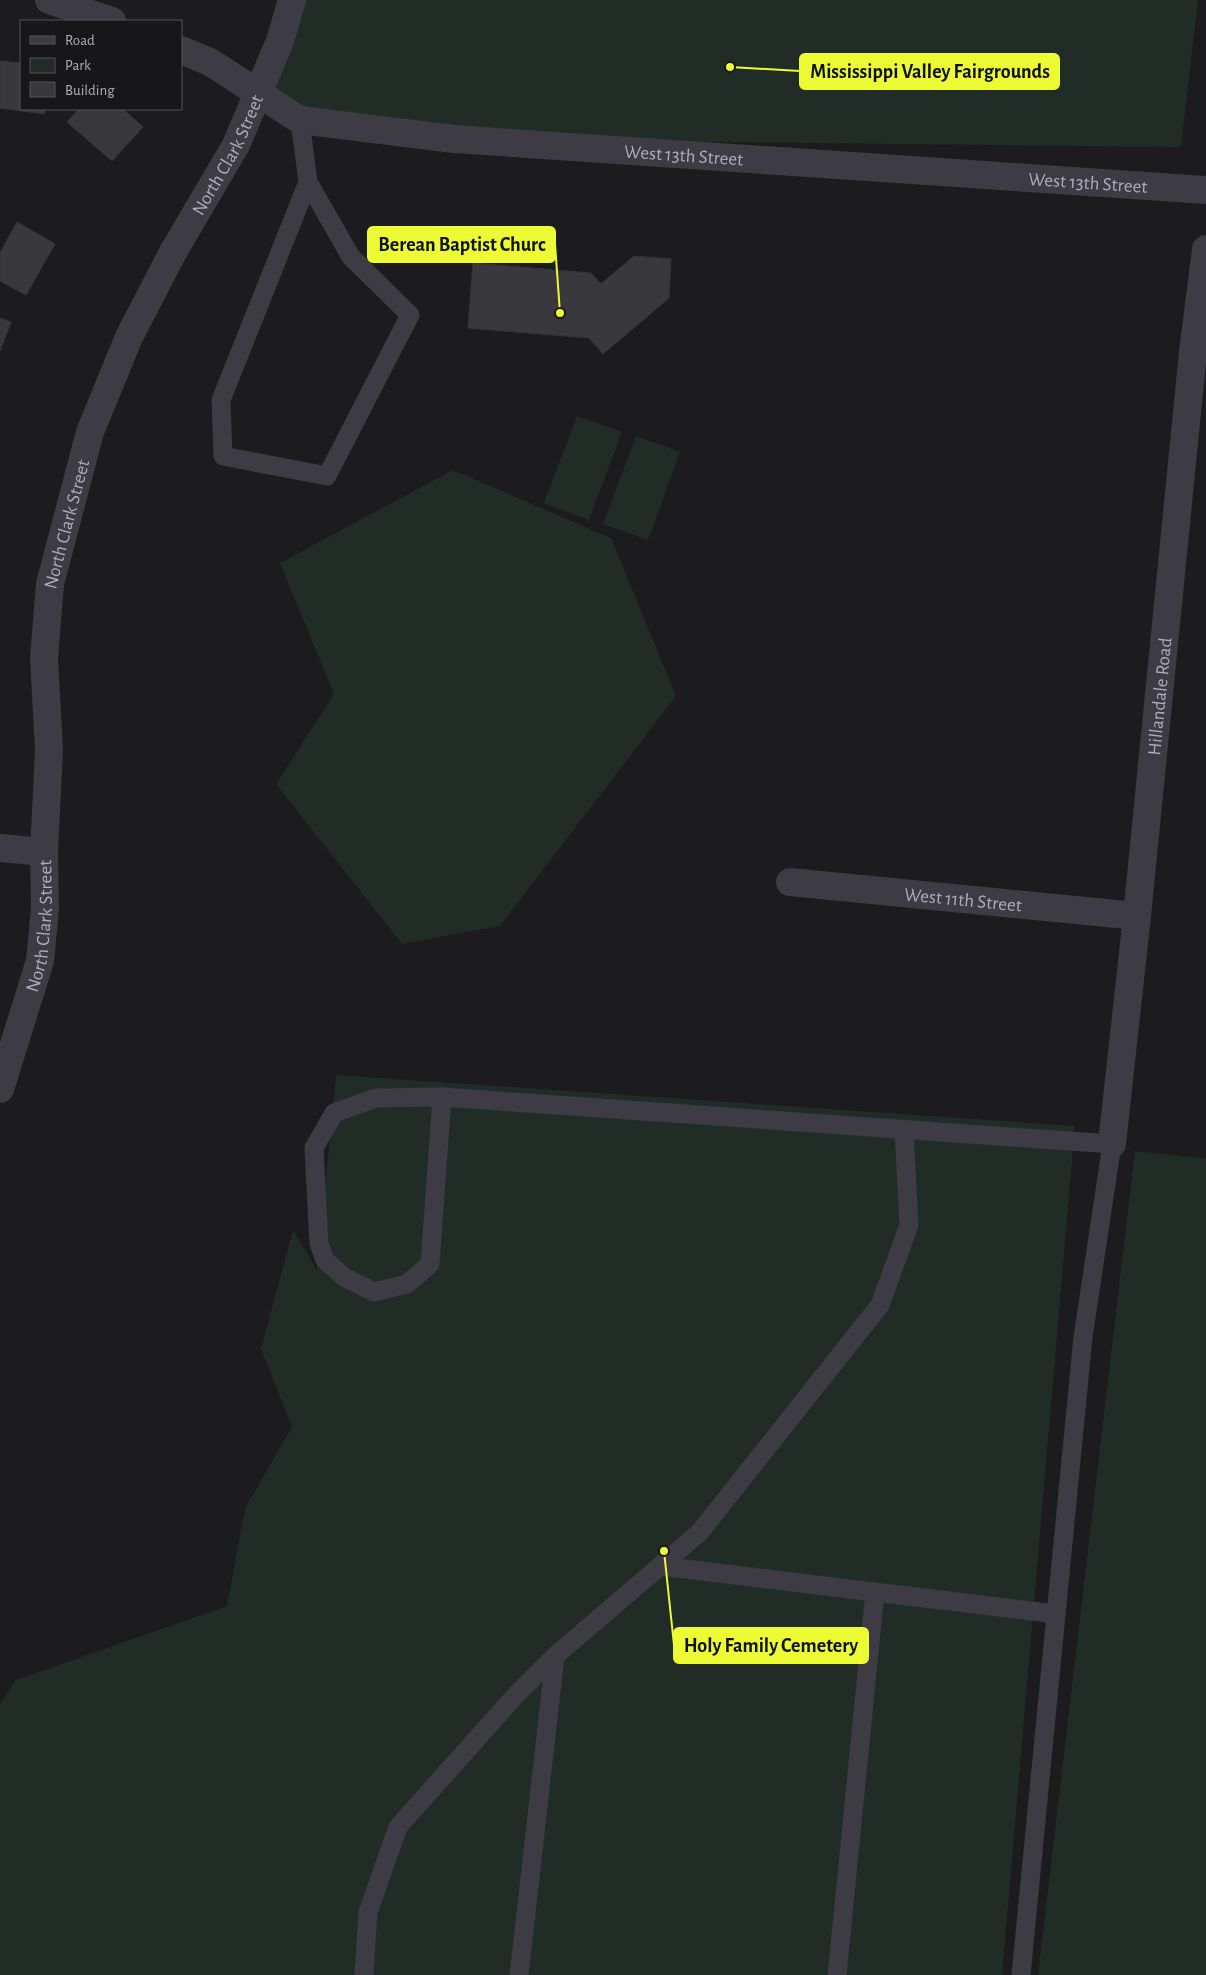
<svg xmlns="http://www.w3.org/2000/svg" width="1206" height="1975" font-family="'Alegreya Sans',sans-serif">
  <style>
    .green { fill: #222c27 }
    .building { fill: #39383c; stroke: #373539 }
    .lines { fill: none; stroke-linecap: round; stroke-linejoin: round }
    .service { stroke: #3d3b43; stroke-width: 19 }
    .minor { stroke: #3d3b43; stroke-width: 28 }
    .labels { text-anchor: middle; stroke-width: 4; stroke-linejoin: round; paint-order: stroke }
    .street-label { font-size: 19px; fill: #afadbd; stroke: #171618 }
    .leader { fill: none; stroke: #edfb35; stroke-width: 2 }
    .callout-dot { fill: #edfb35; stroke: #171618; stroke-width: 2 }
    .callout { fill: #edfb35; stroke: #edfb35; stroke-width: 2 }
    .callout-label { font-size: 20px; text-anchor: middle; font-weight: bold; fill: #111 }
  </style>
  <rect width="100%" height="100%" fill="#1c1b1d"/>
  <g class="green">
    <polygon points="292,0 1198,0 1181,147 454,139 300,120 259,93"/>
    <polygon points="577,416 622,432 589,520 544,503"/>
    <polygon points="636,436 680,452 648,540 603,524"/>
    <polygon points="453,470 611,538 676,696 500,926 402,944 276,784 334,694 280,563"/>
    <polygon points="336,1075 1075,1126 1002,1975 0,1975 0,1704 16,1680 227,1606 245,1508 292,1427 261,1349 293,1230 317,1270"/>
    <polygon points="1135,1151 1206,1159 1206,1975 1038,1975"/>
  </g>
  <g class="building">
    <polygon points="0,61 21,63 21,109 45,109 44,114 0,108"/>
    <polygon points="79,109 123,109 143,127 112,161 67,122"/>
    <polygon points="17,222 55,244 26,295 0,281 0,253"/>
    <polygon points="634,256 671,259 669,298 603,354 589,338 468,328 473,263 591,273 601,284"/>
    <polygon points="0,318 11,322 0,351"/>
  </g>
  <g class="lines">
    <g class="service">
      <polyline points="300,120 308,182"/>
      <polygon points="308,182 351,257 410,315 327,476 223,456 221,400"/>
      <polyline points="442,1097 1112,1144 1083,1337 1021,1975"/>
      <polygon points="442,1097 430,1264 407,1284 374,1292 344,1277 325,1260 319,1244 314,1148 334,1113 376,1098"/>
      <polyline points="660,1566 1056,1614"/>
      <polyline points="364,1975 368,1912 398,1827 514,1697 555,1656"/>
      <polyline points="519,1975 555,1656 700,1532 880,1305 909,1225 904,1130"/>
      <polyline points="837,1975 875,1592"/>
    </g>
    <g class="minor">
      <polyline points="49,0 112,21"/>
      <path id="s1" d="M181 50 210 62 300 120 454 139 1206 190"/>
      <polyline points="0,848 44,852"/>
      <path id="s2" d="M790 882 1137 916"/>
      <path id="s3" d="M0 1089 40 961 45 909 44 852 49 750 44 658 50 584 90 432 129 337 173 252 236 145 280 41 292 0"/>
      <path id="s4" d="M1112 1144 1137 916 1193 352 1206 249"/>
    </g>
  </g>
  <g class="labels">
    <g class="street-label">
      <text dy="7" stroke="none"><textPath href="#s3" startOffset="979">North Clark Street</textPath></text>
      <text dy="7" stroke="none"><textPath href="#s1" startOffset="524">West 13th Street</textPath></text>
      <text dy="7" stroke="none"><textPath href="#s1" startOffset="929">West 13th Street</textPath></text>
      <text dy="7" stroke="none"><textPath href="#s3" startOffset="574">North Clark Street</textPath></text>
      <text dy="7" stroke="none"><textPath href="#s4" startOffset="450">Hillandale Road</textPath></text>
      <text dy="7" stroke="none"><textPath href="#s2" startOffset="174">West 11th Street</textPath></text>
      <text dy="7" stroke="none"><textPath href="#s3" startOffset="169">North Clark Street</textPath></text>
    </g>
  </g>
  <path class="leader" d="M730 67L800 71M560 313L555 244M664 1551L674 1645"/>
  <g class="callout-dot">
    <circle cx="730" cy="67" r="5"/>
    <circle cx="560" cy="313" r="5"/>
    <circle cx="664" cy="1551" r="5"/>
  </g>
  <g class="callout">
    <rect x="800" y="54" width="259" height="35" rx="5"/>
    <rect x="368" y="227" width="187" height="35" rx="5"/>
    <rect x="674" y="1628" width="194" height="35" rx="5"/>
  </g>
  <g class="callout-label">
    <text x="930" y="78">Mississippi Valley Fairgrounds</text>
    <text x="462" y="251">Berean Baptist Churc</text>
    <text x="771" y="1652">Holy Family Cemetery</text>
  </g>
  <rect x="20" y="20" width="162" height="90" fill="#171618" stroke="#54525a"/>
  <rect x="30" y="36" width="25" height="8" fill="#3d3b43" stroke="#54525a"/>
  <text x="65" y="45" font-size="15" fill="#afadbd">Road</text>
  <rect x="30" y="58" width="25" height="15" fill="#222c27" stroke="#54525a"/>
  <text x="65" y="70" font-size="15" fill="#afadbd">Park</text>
  <rect x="30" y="82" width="25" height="15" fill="#39383c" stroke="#54525a"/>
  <text x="65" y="95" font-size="15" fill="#afadbd">Building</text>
</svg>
